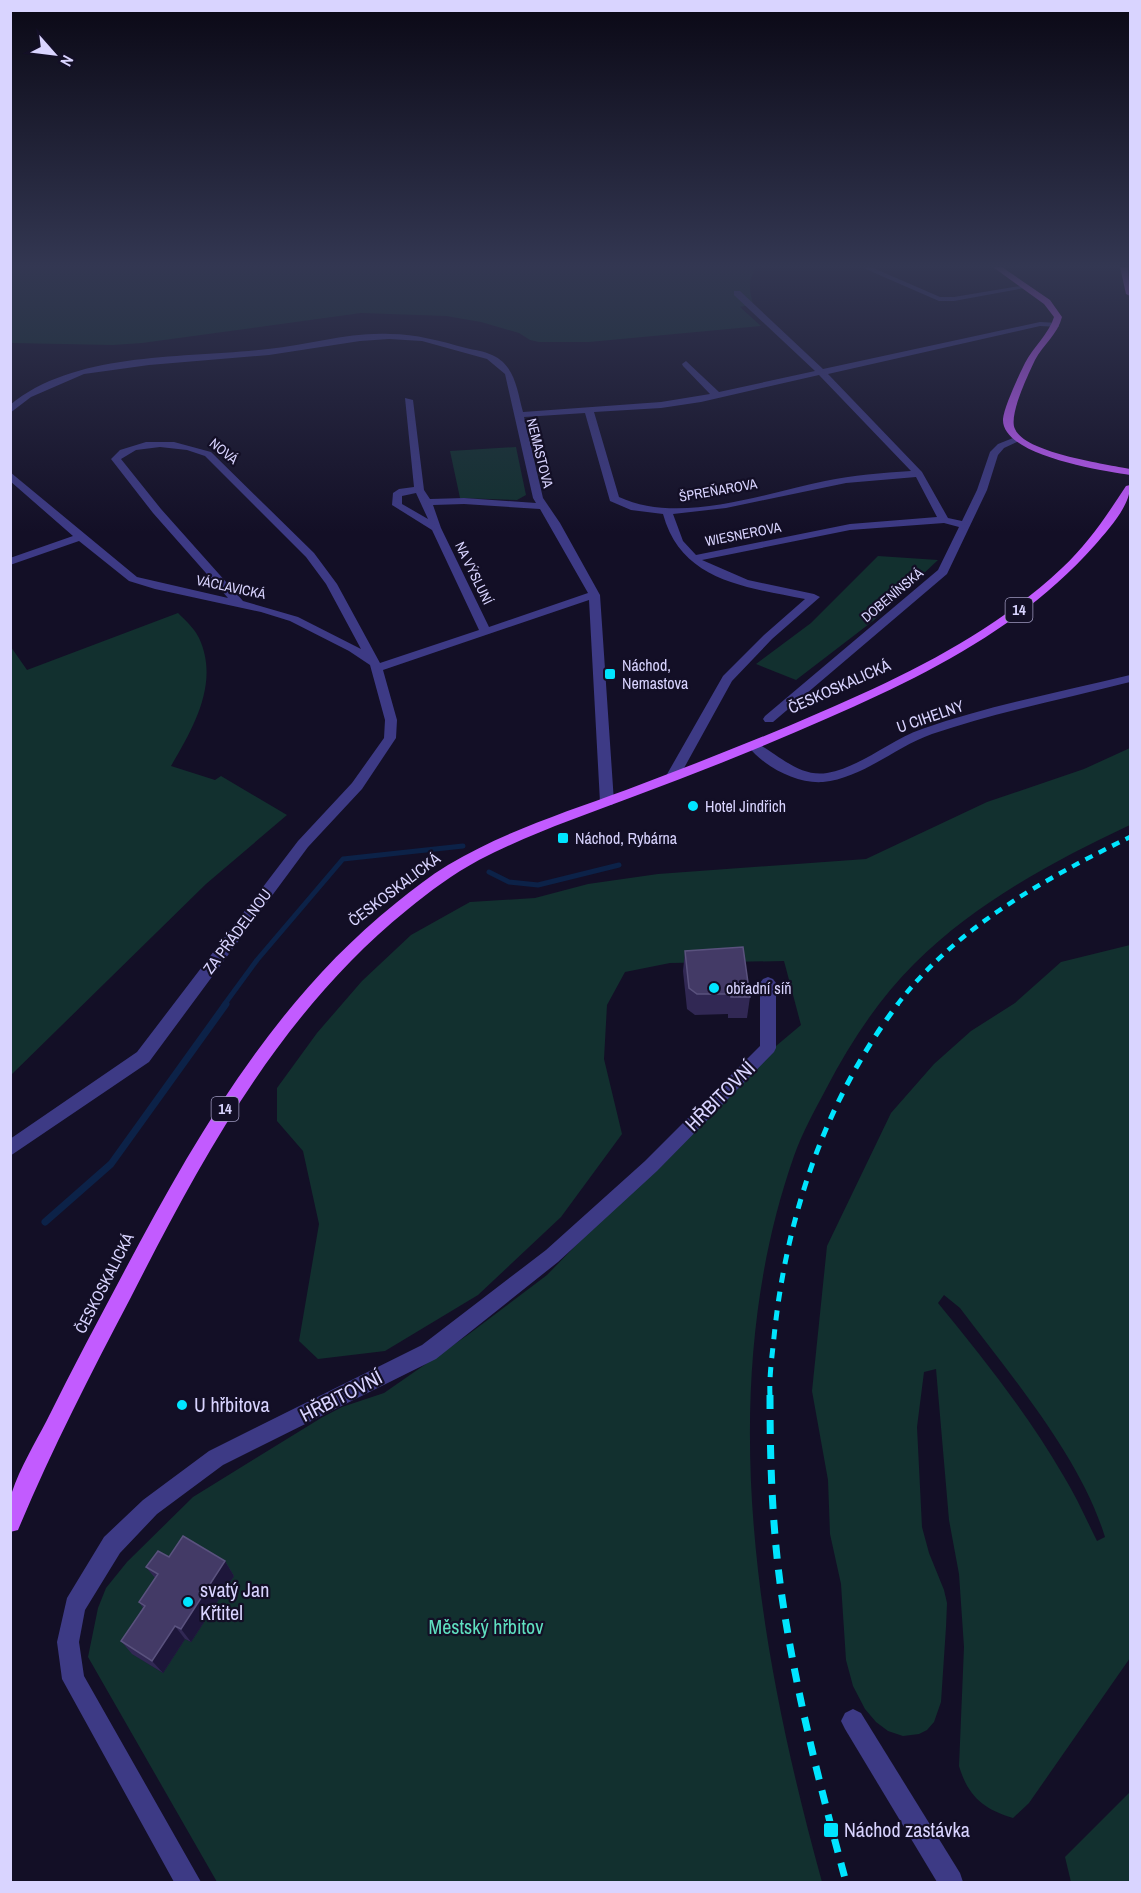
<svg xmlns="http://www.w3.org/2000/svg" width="1141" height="1893" font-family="'Archivo Narrow',sans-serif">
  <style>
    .green { fill: #12302f; fill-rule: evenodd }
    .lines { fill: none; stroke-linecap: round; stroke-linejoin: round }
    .stream-far1 { stroke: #0c2248; stroke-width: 5 }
    .stream { stroke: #0c2248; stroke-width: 7 }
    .minor { fill: #3d3a85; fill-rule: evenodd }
    .primary { fill: #c25bff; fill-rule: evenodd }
    .rail-far2 { stroke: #00e5ff; stroke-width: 4.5; stroke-dasharray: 8 7; stroke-linecap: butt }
    .rail-far1 { stroke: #00e5ff; stroke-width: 5; stroke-dasharray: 10 9; stroke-linecap: butt }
    .rail { stroke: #00e5ff; stroke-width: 7; stroke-dasharray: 14 11; stroke-linecap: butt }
    .wall { fill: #312854 }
    .shaded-wall { fill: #1d163a }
    .building { fill: #433a66; stroke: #5a527e; stroke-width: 1.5 }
    .poi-dot { fill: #00e5ff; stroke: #130f26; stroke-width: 2 }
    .labels { text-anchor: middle; stroke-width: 4.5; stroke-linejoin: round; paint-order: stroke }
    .far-street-label { font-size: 14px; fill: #d9d4ff; stroke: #130f26 }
    .shield { fill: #130f26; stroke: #9e99be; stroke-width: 1.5 }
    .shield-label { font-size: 15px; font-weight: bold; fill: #d9d4ff }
    .poi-label { font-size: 16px; fill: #d9d4ff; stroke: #130f26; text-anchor: start }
    .street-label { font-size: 16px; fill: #d9d4ff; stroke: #130f26 }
    .near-street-label { font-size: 20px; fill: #d9d4ff; stroke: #130f26 }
    .near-poi-label { font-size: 20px; fill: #d9d4ff; stroke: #130f26; text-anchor: start }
    .near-park-label { font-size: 20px; fill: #5fe0c0; stroke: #130f26 }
  </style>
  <rect width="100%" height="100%" fill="#130f26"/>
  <g class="green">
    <path d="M11 267H756C748 281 749 289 753 304L740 307 761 326 589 342H539L530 340 519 333 481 322 446 316 361 313 142 343 113 345 11 343Z"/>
    <polygon points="516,447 526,495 517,500 460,498 450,451"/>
    <polygon points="878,556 938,560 873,621 796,680 756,664 811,623"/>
    <path d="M178 613C185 620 195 629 199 638 220 683 193 728 171 766L215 780 221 776 287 815 206 884 11 1075V647L27 670Z"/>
    <path d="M1130 748V825C1052 862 976 902 914 964 878 1000 850 1043 826 1089 815 1110 802 1133 794 1156 712 1390 758 1650 822 1882H217L88 1657 98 1608 106 1588 127 1562 193 1497 321 1418 342 1407 384 1393 469 1334 547 1275 744 1073 801 1025 784 961 670 963 625 972 607 1005 604 1059 622 1134 561 1217 478 1295 385 1351 318 1359 299 1341 319 1224 303 1151 277 1121V1088L317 1033 362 981 411 935 470 902 535 898 588 884 658 874 866 859 987 802 1084 769ZM234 1576 191 1642 185 1639 163 1673 133 1654Z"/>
    <path d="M1130 945V1658L1029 1803 1013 1818C983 1809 968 1796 959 1766L964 1647 959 1574 949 1520 936 1369 924 1372 917 1427 922 1527 929 1553 944 1590 947 1603 946 1627 941 1702 934 1722 927 1730 919 1734 903 1736 888 1731 876 1722 865 1709 853 1686 846 1660 841 1584 830 1534 828 1480 812 1391 827 1246 891 1113 934 1064 971 1031 1015 1003 1061 962ZM944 1295 960 1308C1011 1376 1080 1456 1105 1537L1097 1541C1086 1519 1076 1496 1063 1475 1027 1413 983 1358 938 1303Z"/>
    <polygon points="1130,1792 1130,1882 1071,1882 1065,1857"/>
  </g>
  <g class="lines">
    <g class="stream-far1">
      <polyline points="489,872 509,882 538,885 619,865"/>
      <polyline points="224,1005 257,960 343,859 463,846"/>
    </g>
    <polyline class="stream" points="45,1222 111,1164 226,1004"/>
    <g class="minor">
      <polygon points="861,267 871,267 940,297 954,297 1026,285 1030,287 954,301 939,301"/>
      <path d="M734 291H740L823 369 1040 322 1059 323V327L1040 326 828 374 922 472 948 518 962 521 977 490 990 452 998 444 1013 438 1021 440 1004 448 998 455 987 490 947 574 773 722H765L763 719 765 716 938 570 959 527 944 523 850 530 702 560 748 580 814 594 820 597 772 639 732 681 678 779H668L666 776 723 676 764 635 805 599C745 587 681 581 663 514L631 510 610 501 585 413 524 417 543 498 560 523 600 595 614 802 612 805H602L600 802 589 600 383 670 397 720 396 738 362 789 308 847 149 1062 10 1156V1139L137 1052 298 841 352 783 384 738 385 720 370 665 349 651 290 621 261 612 155 589 129 581 79 541 10 565V558L73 536 10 481V472L137 577 228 598 153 513 111 459 120 450 146 442H174L211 452 314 553 337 584 380 663 479 630 432 530 392 505 393 493 399 489 414 487 405 398 413 400 424 490 430 499 464 498 536 503 533 498 505 374 487 359 422 341 389 339 360 341 269 355 149 365 84 374 31 397 10 413V405C77 350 187 359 268 349 309 345 349 332 390 334 416 334 440 341 466 348 474 350 484 351 492 355 515 365 517 390 523 412L661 402 710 394 683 366 682 364 686 361 719 392 815 371 734 295ZM819 375 911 471C882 473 853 475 825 481 763 494 679 525 619 497L594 412 661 408 701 402ZM160 447 187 450 205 456 306 557 326 584 361 649 298 617 243 601 161 509 121 459 136 450ZM916 477 937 517 850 524 696 555 683 541 673 514 726 508 846 483ZM416 493 428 519 402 504V496ZM464 504 540 509 588 593 489 627 441 528 433 505Z"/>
      <path d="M1130 675V682C1064 699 996 712 932 734 895 747 863 778 823 782 797 784 764 767 748 746L749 743C765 739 793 779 827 773 861 767 890 740 922 729 990 705 1061 692 1130 675Z"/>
      <polygon points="768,977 773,979 776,983 776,1048 774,1052 657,1171 558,1262 436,1359 223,1465 157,1514 120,1553 85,1610 79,1642 84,1676 201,1882 174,1882 62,1679 57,1642 67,1598 104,1537 143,1500 209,1451 422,1345 546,1250 645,1161 760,1046 760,983 763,979"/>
      <polygon points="853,1709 861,1713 960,1873 963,1882 937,1882 845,1729 841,1721 845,1713"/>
    </g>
    <g class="primary">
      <path d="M993 267H1002L1050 300 1062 317C1058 334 1043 345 1035 360 1029 373 1008 416 1015 429 1025 453 1106 464 1130 469V475C1104 471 1001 456 1003 419 1004 407 1019 375 1025 363 1033 347 1049 334 1054 317L1044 304Z"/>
      <polygon points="1120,267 1128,267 1130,296 1126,294"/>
      <path d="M1130 485C1131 505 1108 530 1095 545 1022 627 927 675 828 718 765 746 700 772 635 796 582 816 529 834 479 860 453 874 430 891 407 910 280 1013 203 1156 130 1299 90 1375 51 1451 18 1530L10 1532C10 1520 8 1504 12 1492 20 1468 35 1443 47 1420 72 1369 99 1319 125 1270 197 1134 275 1000 396 903 413 889 430 876 448 865 503 832 566 812 626 790 692 765 757 740 821 712 907 675 993 633 1062 568 1088 544 1107 515 1126 486Z"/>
    </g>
    <path class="rail-far2" d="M897 1005C956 927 1043 880 1130 837"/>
    <path class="rail-far1" d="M770 1396C769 1377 772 1357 774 1337 786 1218 825 1100 898 1004"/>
    <path class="rail" d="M770 1395C770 1460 772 1525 781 1590 795 1689 820 1786 846 1882"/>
  </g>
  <g class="wall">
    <polygon points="685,951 750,997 747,1018 728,1018 728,1014 695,1015 687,1009 683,971"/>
    <polygon points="169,1557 225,1561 234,1576 191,1642 185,1639 163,1673 132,1654 121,1641 143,1608 139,1602 155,1578 146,1567"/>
  </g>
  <g class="shaded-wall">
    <polygon points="225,1561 234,1576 191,1642 181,1629"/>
    <polygon points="175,1626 185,1639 163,1673 152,1661"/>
  </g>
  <g class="building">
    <polygon points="743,947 750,997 731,997 731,994 697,994 689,988 685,951"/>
    <polygon points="183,1536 225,1561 181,1629 175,1626 152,1661 121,1641 145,1606 139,1602 158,1574 146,1567 158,1551 169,1557"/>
  </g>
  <linearGradient id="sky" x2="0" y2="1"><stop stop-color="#0a0815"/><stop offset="0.5" stop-color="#333752"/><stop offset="1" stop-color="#333752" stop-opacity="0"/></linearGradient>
  <rect width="1141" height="532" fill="url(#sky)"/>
  <g class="poi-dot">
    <rect x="604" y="668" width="12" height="12" rx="3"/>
    <circle cx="693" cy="806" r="6"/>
    <rect x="557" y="832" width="12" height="12" rx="3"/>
    <circle cx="714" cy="988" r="6"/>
    <circle cx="182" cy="1405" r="6"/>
    <circle cx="188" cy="1602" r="6"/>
    <rect x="823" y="1822" width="16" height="16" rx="3"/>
  </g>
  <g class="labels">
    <g class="far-street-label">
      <text transform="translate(224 451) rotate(39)" y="5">NOVÁ</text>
      <text transform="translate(540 453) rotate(76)" y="5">NEMASTOVA</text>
      <text transform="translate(718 490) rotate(-10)" y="5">ŠPREŇAROVA</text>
      <text transform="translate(743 534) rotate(-11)" y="5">WIESNEROVA</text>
      <text transform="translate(474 573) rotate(64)" y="5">NA VÝSLUNÍ</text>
      <text transform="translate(231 587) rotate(12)" y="5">VÁCLAVICKÁ</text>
      <text transform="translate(892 595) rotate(-40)" y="5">DOBENÍNSKÁ</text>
    </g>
    <g class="shield">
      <rect x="1005.5" y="598" width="27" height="24" rx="4.5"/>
      <rect x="211.5" y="1097" width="27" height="24" rx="4.5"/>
    </g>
    <g class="shield-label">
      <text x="1019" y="615">14</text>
      <text x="225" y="1114">14</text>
    </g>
    <g class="poi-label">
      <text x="622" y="671">Náchod,<tspan x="622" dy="18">Nemastova</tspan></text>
      <text x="705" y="812">Hotel Jindřich</text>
      <text x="575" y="844">Náchod, Rybárna</text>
      <text x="726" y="994">obřadní síň</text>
    </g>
    <g class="street-label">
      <text transform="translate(839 686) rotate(-24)" y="6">ČESKOSKALICKÁ</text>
      <text transform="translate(930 716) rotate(-19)" y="6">U CIHELNY</text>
      <text transform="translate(394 889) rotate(-37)" y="6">ČESKOSKALICKÁ</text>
      <text transform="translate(237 931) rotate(-53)" y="6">ZA PŘÁDELNOU</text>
      <text transform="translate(104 1283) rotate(-63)" y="6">ČESKOSKALICKÁ</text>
    </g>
    <g class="near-street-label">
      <text transform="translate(720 1096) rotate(-45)" y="7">HŘBITOVNÍ</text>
      <text transform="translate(341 1396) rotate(-27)" y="7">HŘBITOVNÍ</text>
    </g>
    <g class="near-poi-label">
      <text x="194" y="1412">U hřbitova</text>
      <text x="200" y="1597">svatý Jan<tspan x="200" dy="23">Křtitel</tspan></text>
      <text x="844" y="1837">Náchod zastávka</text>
    </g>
    <g class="near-park-label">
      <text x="486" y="1634">Městský hřbitov</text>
    </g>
  </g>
  <rect width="1141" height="1893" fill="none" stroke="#d9d4ff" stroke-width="24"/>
  <g transform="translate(54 54) rotate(118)" stroke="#130f26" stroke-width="4.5" paint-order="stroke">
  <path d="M0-4.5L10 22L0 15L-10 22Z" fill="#d9d4ff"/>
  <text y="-9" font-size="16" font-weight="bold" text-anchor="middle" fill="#d9d4ff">N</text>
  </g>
</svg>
